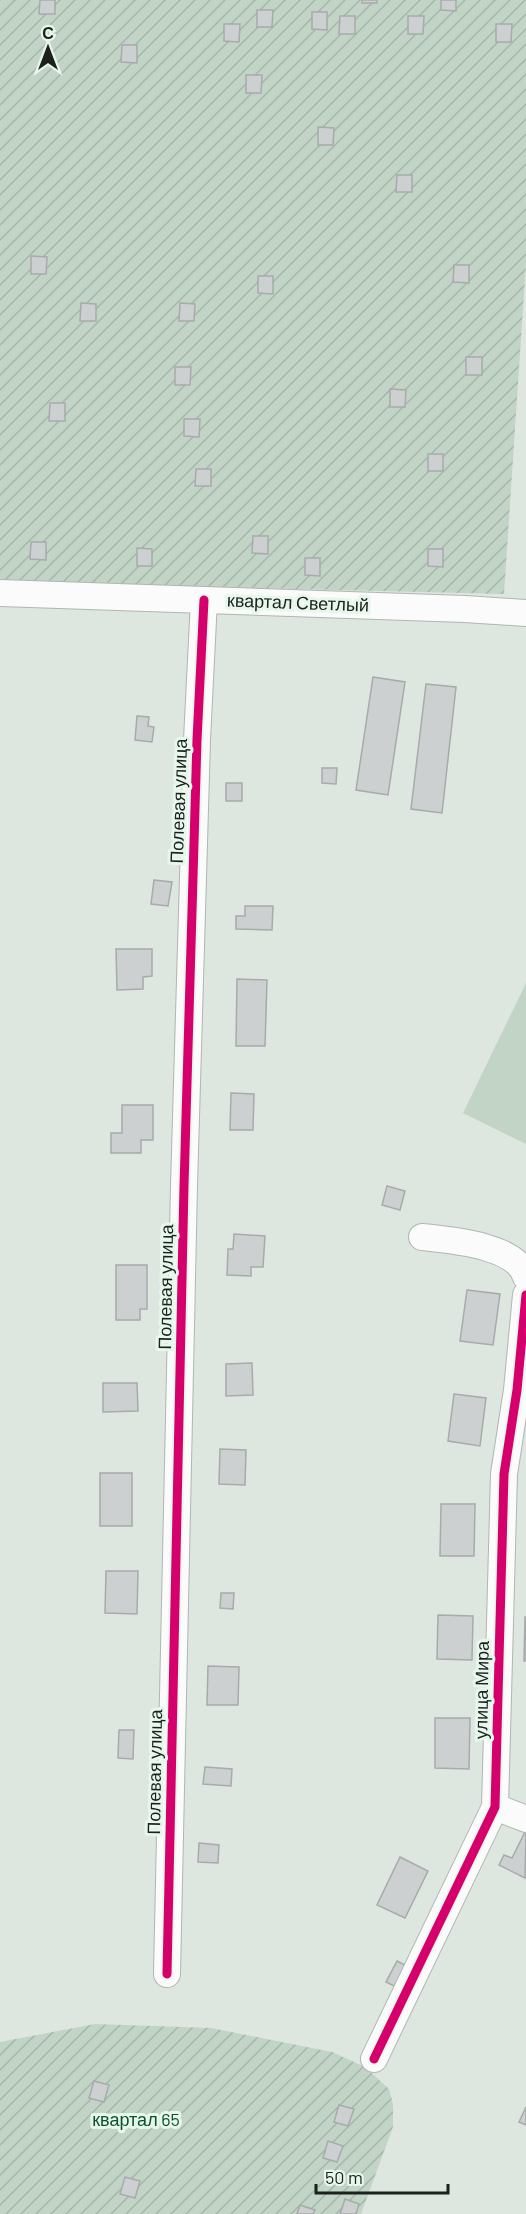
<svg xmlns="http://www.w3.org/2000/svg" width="526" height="2214" font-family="Barlow,sans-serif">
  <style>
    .grass { fill: #c1d4c6 }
    .garden { fill: url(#garden-furrows) }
    .building { fill: #cdd0d0; stroke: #a7abaa; stroke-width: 1.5 }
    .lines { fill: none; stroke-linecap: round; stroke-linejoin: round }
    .minor-casing { stroke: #b0b6b2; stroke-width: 28 }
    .minor { stroke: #fafbfa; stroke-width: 26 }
    .cycleway-casing { stroke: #e8f7ec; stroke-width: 13 }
    .cycleway { stroke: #d6006c; stroke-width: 9 }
    .labels { text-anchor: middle; stroke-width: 6; stroke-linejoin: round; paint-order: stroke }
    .street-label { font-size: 18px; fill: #1b211d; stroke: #e8f7ec }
    .park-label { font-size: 18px; fill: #08532e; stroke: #e8f7ec }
  </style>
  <defs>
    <pattern id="garden-furrows" width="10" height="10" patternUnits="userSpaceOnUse" patternTransform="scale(1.5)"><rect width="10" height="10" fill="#c1d4c6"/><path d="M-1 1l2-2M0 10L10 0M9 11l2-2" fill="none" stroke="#a5b6aa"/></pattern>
  </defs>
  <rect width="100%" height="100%" fill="#dee6e0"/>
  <polygon class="grass" points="526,983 526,1144 463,1113"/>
  <g class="garden">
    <polygon points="0,0 526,0 526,263 504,594 0,582"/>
    <polygon points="95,2024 211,2028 332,2052 365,2067 389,2089 393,2104 393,2127 361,2214 0,2214 0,2042"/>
  </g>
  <g class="building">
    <polygon points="40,0 55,0 55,14 39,14"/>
    <rect x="362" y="0" width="15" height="3"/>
    <polygon points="441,0 456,0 456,11 441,10"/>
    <polygon points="257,10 273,10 272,27 257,27"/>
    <polygon points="312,12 327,12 327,30 312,29"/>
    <polygon points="340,16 355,16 355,34 339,34"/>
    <polygon points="408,16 424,16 423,34 408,34"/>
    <polygon points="224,24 240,24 239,42 224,41"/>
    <polygon points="496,24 512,24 511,42 496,42"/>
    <polygon points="122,45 137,45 137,63 121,62"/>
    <polygon points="246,75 262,75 261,93 246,93"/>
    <polygon points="318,127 334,128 333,145 318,145"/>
    <polygon points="397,175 412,175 412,192 396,192"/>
    <polygon points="31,256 47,257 46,274 31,274"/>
    <polygon points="454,265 469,265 469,283 453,282"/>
    <polygon points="258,276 273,276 273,294 258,293"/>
    <polygon points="81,303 96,304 96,321 80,321"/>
    <polygon points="180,303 195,304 194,321 179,321"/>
    <rect x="466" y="357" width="16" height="18"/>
    <polygon points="175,367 191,367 190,385 175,385"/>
    <polygon points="390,389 406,390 405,407 390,407"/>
    <polygon points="50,403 65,403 65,421 49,421"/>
    <polygon points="184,419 200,419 199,437 184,436"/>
    <rect x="428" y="454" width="15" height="17"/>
    <polygon points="196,469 211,469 211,486 195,486"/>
    <polygon points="253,536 268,536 268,554 252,553"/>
    <polygon points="31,542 46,542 46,560 30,559"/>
    <polygon points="137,548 152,549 152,566 137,566"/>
    <polygon points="428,549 443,549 443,567 428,566"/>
    <polygon points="305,558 320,558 320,576 305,575"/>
    <polygon points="373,677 405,682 388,795 356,790"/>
    <polygon points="426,684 456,687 442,813 411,809"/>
    <polygon points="137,716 149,717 148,726 154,727 152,742 135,740"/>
    <polygon points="322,768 337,768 336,784 322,783"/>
    <rect x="226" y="783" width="16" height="18"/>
    <polygon points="154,880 172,882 168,906 151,904"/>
    <polygon points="245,906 273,906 272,930 236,929 236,916 245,916"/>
    <polygon points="116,949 152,949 152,976 143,977 143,989 117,990"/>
    <polygon points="237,979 267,980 265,1046 236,1046"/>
    <polygon points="231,1093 254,1094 253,1130 230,1130"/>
    <polygon points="122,1105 153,1105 153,1140 141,1140 141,1153 111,1153 111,1133 122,1133"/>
    <polygon points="387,1186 405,1191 400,1210 382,1205"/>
    <polygon points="234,1234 265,1236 263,1267 251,1267 251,1276 227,1275 228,1249 233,1249"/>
    <polygon points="116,1265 147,1265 147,1309 140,1309 140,1320 116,1320"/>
    <polygon points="467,1290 500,1294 493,1345 460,1341"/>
    <polygon points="252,1363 253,1395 226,1396 226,1364"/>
    <polygon points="103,1383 137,1383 138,1411 103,1412"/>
    <polygon points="454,1394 486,1398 480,1446 448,1441"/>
    <polygon points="220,1449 246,1450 245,1485 219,1484"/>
    <rect x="100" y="1473" width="32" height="53"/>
    <polygon points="441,1504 475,1504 474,1556 440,1556"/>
    <polygon points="106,1571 138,1571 137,1614 105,1613"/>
    <polygon points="221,1593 234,1593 233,1609 220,1608"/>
    <polygon points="438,1615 473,1616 472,1660 437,1659"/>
    <polygon points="525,1617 526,1617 526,1661 524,1661"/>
    <polygon points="208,1666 239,1667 238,1705 207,1705"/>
    <polygon points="435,1718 470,1718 469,1769 435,1768"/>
    <polygon points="119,1730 134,1730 133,1759 118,1758"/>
    <polygon points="205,1767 232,1769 231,1786 203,1784"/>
    <polygon points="525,1832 526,1833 525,1878 499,1865 504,1855 512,1858"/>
    <polygon points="199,1843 219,1845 218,1863 198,1862"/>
    <polygon points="400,1857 428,1871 405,1918 377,1905"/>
    <polygon points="397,1961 413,1969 402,1990 386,1982"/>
    <polygon points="94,2081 109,2085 104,2102 89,2098"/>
    <polygon points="339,2105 354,2109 348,2126 334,2122"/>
    <polygon points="526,2107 526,2125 519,2122"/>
    <polygon points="328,2141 343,2146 337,2162 323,2158"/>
    <polygon points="125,2177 140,2181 135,2198 120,2194"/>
    <polygon points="345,2199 359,2204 356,2214 340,2214"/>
    <polygon points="300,2205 315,2210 313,2214 297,2214"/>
  </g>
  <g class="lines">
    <g class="minor-casing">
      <g id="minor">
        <polyline points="0,593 465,609 526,613"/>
        <path d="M422 1237C450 1240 517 1245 526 1277"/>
        <polyline points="495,1807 526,1819"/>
        <polyline points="167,1974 184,1186 197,740 204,600"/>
        <polyline points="374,2059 495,1807 504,1474 517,1390 526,1295"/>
      </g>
    </g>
    <use href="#minor" class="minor"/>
    <g class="cycleway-casing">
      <g id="cycleway">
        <polyline points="167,1974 184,1186 197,740 204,600"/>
        <polyline points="374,2059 495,1807 504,1474 517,1390 526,1295"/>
      </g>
    </g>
    <use href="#cycleway" class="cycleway"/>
  </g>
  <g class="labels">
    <g class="street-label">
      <text transform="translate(298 603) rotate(2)" y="6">квартал Светлый</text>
      <text transform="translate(179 801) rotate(-88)" y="6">Полевая улица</text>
      <text transform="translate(166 1287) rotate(-89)" y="6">Полевая улица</text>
      <text transform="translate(482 1690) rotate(-89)" y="6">улица Мира</text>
      <text transform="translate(155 1772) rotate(-89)" y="6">Полевая улица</text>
    </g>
    <g class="park-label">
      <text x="136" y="2126">квартал 65</text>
    </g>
  </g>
  <g transform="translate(48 48)" stroke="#e8f7ec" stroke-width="4.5" paint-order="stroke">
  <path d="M0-4.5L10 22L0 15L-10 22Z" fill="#1b211d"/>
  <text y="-9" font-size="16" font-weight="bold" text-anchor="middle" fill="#1b211d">С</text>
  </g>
  <path d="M316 2184v9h132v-9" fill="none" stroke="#1b211d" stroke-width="3"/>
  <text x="325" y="2184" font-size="18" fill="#1b211d" stroke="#e8f7ec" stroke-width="4.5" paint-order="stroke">50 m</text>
</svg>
